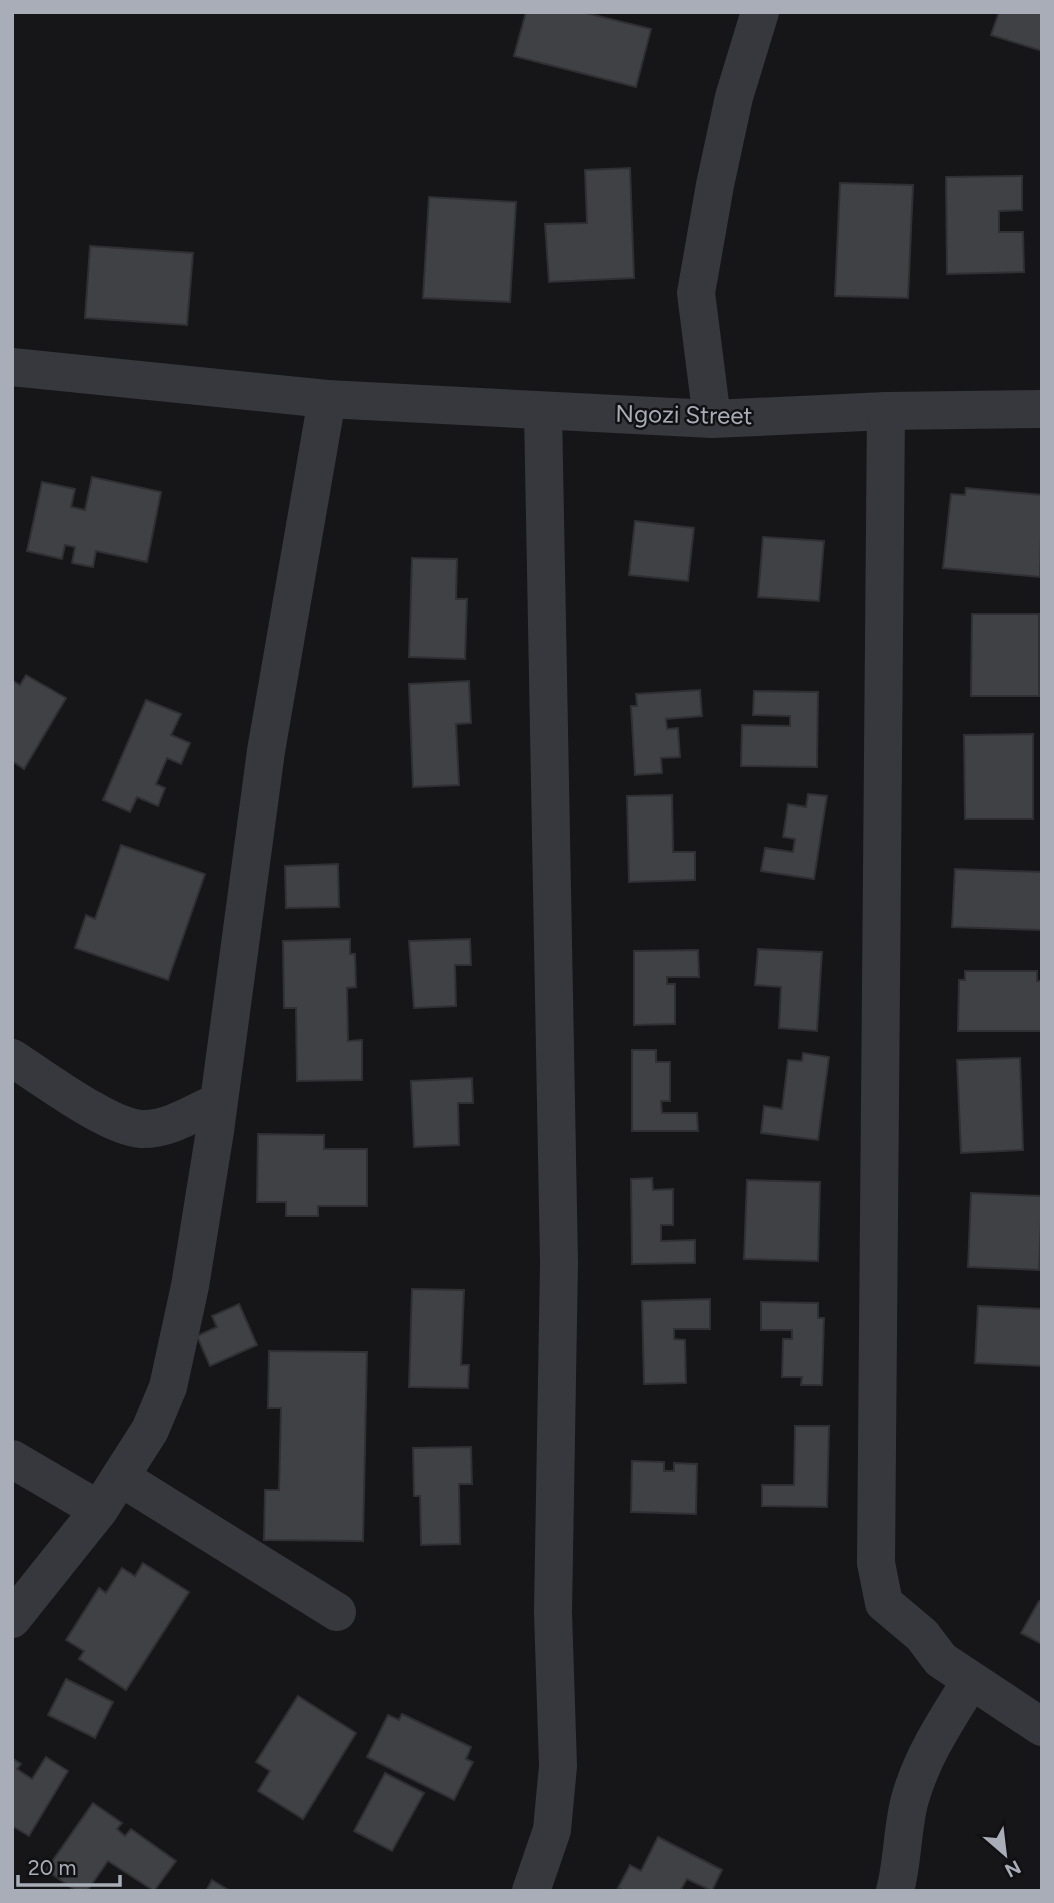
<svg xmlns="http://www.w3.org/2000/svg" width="1054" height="1903" font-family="Figtree,sans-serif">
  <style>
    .building { fill: #404145; stroke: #303034; stroke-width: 2 }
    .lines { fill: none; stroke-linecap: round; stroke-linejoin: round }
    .minor { stroke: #37383d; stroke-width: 38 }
    .labels { text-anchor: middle; stroke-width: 5; stroke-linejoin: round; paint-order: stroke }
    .street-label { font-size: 24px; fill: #a8adb8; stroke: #111113 }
  </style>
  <rect width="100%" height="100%" fill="#161618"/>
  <g class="building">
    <polygon points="526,12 582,12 651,29 636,87 514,56"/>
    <polygon points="999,12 1042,12 1042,51 991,35"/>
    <polygon points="630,168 634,278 549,282 545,224 587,223 585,170"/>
    <polygon points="1022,176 1022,210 999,211 999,232 1023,232 1024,272 947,274 946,177"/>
    <polygon points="840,183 913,185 908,298 835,296"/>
    <polygon points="429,197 516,202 510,302 423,298"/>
    <polygon points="90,246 193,253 187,325 85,318"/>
    <polygon points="92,477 161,492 147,562 96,551 93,567 72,563 75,547 65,545 62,559 27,551 42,482 75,489 71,507 85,510"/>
    <polygon points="966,488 1042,495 1040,577 943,568 951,494 965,495"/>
    <polygon points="635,521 694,528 688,581 629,575"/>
    <polygon points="763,537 824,541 819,601 758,597"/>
    <polygon points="412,558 457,559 456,599 467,599 465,659 409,657"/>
    <polygon points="972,614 1039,614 1039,696 971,696"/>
    <polygon points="26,675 66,698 24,769 12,761 12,680 20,685"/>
    <polygon points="469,681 471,723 456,724 459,785 413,787 409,684"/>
    <polygon points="700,690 702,716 666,719 667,729 678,728 680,757 661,758 662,773 635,775 631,706 637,706 636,694"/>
    <polygon points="754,691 818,692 817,767 741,766 742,725 790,726 790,716 753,715"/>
    <polygon points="146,700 181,714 171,735 190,743 181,764 167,758 156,784 165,788 158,806 137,797 130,812 103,800"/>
    <polygon points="1033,734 1033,819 965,819 964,735"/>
    <polygon points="808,794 827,796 814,879 761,871 765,848 793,852 795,839 783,837 788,804 806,807"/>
    <polygon points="672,795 673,852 695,852 695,880 629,882 627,796"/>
    <polygon points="121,845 205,874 168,980 75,948 86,915 95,919"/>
    <polygon points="338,864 339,907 286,908 285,866"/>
    <polygon points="955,869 1042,872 1042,930 952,927"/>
    <polygon points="350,939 350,954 355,954 356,987 347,988 348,1041 362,1040 362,1080 297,1081 296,1008 284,1008 283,941"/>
    <polygon points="470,939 471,965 455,965 456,1006 414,1008 409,941"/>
    <polygon points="758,949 822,952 817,1031 779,1028 781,987 755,985"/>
    <polygon points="698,950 699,977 667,977 667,984 675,984 675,1024 634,1025 634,951"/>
    <polygon points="965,971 1037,971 1037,981 1042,981 1042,1031 958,1031 959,980 965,980"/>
    <polygon points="632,1050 656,1050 656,1062 670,1062 670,1101 661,1101 662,1113 697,1113 698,1131 632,1131"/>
    <polygon points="803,1053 829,1057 818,1140 761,1133 764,1106 782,1109 788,1060 802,1061"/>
    <polygon points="1020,1058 1023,1150 961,1153 957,1060"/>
    <polygon points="472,1078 473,1103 458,1103 459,1145 414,1147 411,1081"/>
    <polygon points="258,1134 324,1135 324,1149 367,1149 367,1206 318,1206 318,1216 286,1216 286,1202 257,1202"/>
    <polygon points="652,1178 653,1190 673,1189 673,1225 661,1225 661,1241 695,1240 695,1263 632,1264 631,1179"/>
    <polygon points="747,1180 820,1182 818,1261 744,1259"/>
    <polygon points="971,1193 1042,1196 1039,1270 968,1267"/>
    <polygon points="412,1289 464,1290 461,1365 469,1365 468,1388 409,1387"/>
    <polygon points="710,1299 710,1329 674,1329 674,1339 685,1340 686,1383 644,1384 642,1301"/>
    <polygon points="761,1302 818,1303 818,1318 824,1318 822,1385 801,1385 802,1377 782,1377 783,1339 792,1339 792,1330 761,1330"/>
    <polygon points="239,1304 257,1345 210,1366 197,1336 217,1327 212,1316"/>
    <polygon points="978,1306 1042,1309 1042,1366 975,1363"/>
    <polygon points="269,1351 367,1352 363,1541 264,1540 265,1490 279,1490 281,1408 268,1408"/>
    <polygon points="795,1426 829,1426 827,1507 762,1506 762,1485 794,1485"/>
    <polygon points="471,1447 472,1484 459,1484 460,1544 421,1545 420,1496 414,1496 413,1448"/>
    <polygon points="632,1461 664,1462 664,1471 674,1471 674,1463 697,1464 696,1514 631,1512"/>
    <polygon points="143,1563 189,1592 126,1690 79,1659 84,1651 66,1640 99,1588 106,1593 122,1568 135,1576"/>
    <polygon points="1039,1601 1042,1603 1042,1644 1021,1633"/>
    <polygon points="66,1679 113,1702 95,1738 48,1715"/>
    <polygon points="298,1696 356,1733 303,1819 258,1791 270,1771 256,1762"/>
    <polygon points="402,1714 471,1747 466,1759 473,1762 454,1800 367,1757 388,1715 399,1720"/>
    <polygon points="46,1757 68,1771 29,1836 12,1826 12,1758 21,1764 17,1769 32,1779"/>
    <polygon points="385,1773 424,1793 392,1851 354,1831"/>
    <polygon points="93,1803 122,1823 117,1829 125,1836 131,1829 176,1861 154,1891 108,1861 87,1891 76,1891 46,1870"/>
    <polygon points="658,1837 722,1870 712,1891 687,1879 681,1889 686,1891 624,1891 618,1888 630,1865 641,1871"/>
    <polygon points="212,1880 230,1891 206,1891"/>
  </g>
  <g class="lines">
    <g class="minor">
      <polyline points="12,367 327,399 712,419 886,411 1042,409"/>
      <polyline points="886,411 876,1563 884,1603 922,1635 941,1660 1042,1727"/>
      <polyline points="712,419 696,293 715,185 734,97 760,12"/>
      <path d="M12 1058C42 1077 108 1127 141 1129 168 1130 194 1113 218 1102"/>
      <polyline points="12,1459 99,1510"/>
      <polyline points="120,1477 337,1612"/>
      <polyline points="12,1619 99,1510 150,1430 168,1387 190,1286 215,1131 266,751 327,399"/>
      <polyline points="531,1891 552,1830 558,1766 553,1612 559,1262 543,411"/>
      <path d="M895 1891C903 1861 902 1828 910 1799 922 1756 947 1719 970 1682"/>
    </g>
  </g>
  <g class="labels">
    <g class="street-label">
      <text transform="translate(684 415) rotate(1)" y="8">Ngozi Street</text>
    </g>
  </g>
  <rect width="1054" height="1903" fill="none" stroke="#a8adb8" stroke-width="28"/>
  <g transform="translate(1005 1854) rotate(152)" stroke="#111113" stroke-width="5" paint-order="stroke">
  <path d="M0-5L12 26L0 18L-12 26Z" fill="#a8adb8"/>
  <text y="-10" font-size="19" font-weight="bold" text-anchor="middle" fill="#a8adb8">N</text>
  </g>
  <path d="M18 1875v10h102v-10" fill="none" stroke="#a8adb8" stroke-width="3.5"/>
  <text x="28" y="1875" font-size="21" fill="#a8adb8" stroke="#111113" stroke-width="5" paint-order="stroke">20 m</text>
</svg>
